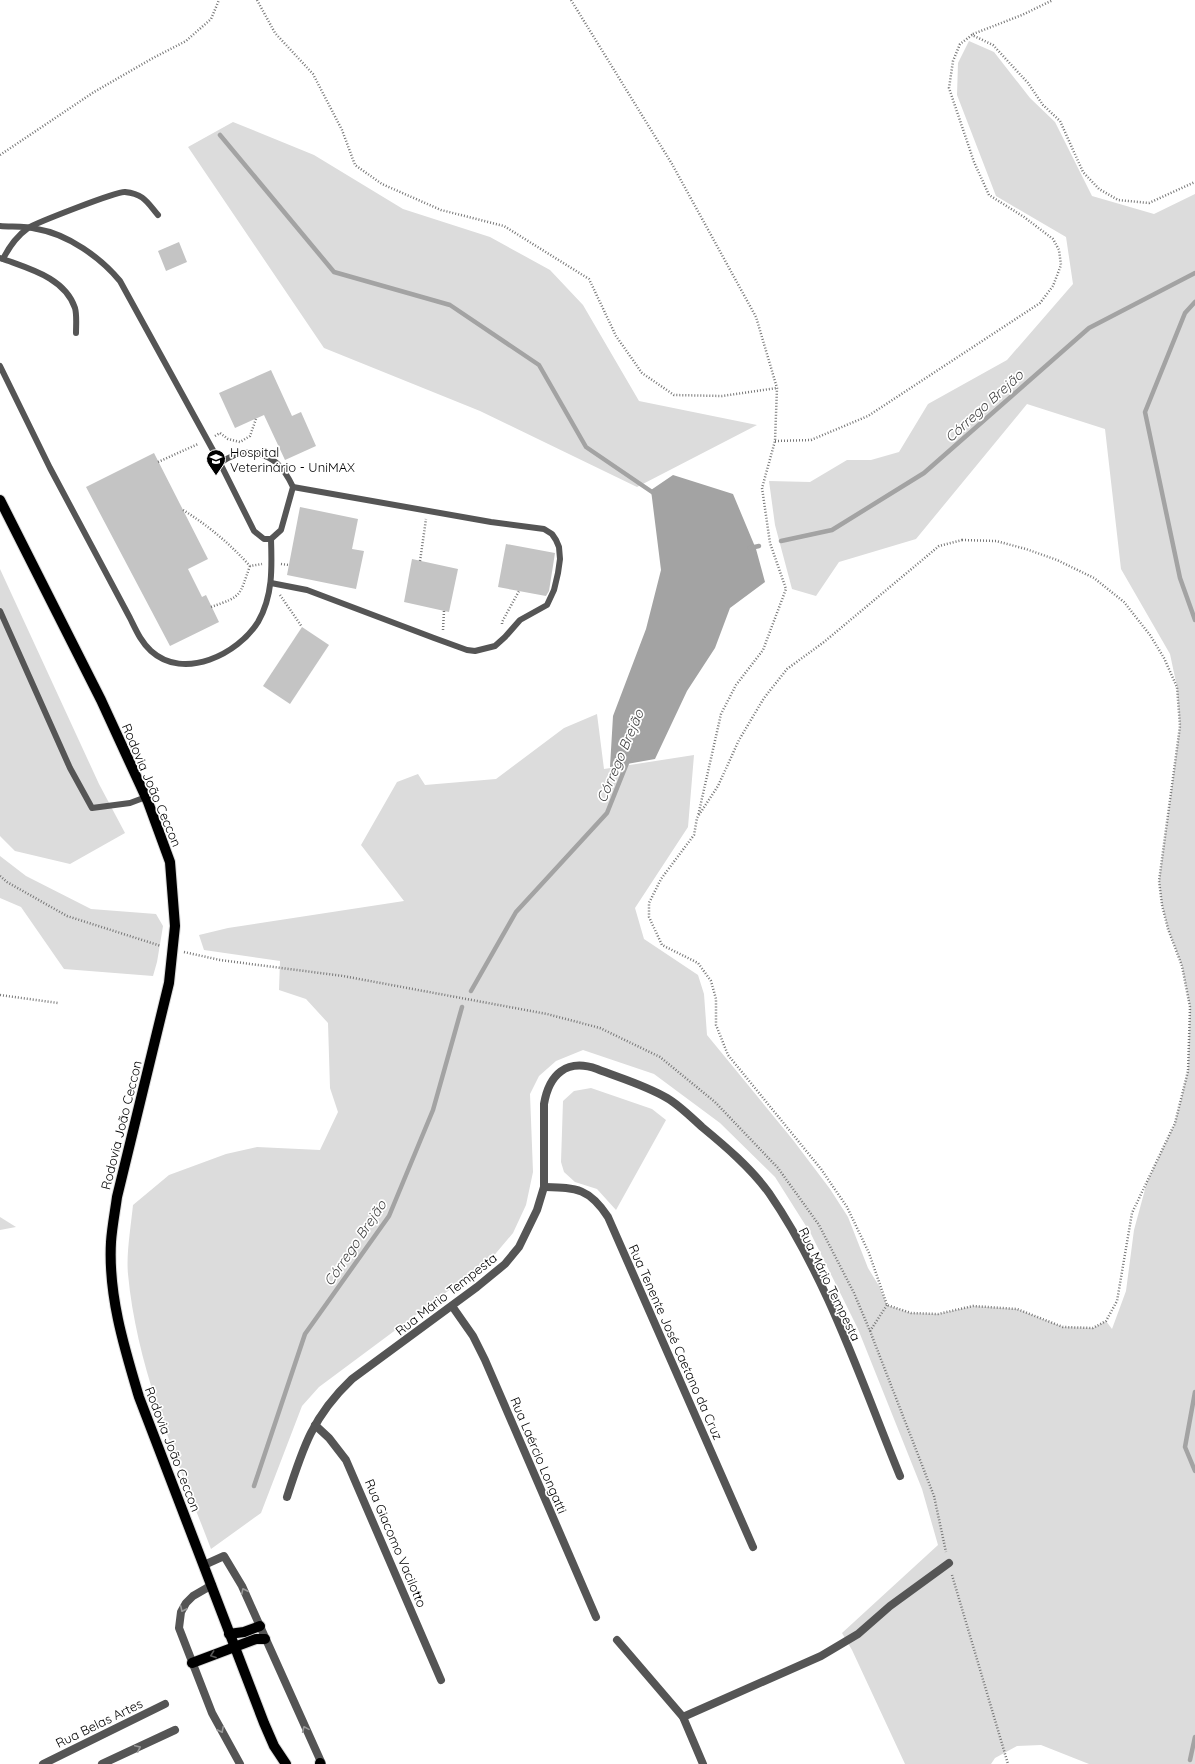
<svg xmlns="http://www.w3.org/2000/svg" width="1195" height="1764" font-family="Quicksand,sans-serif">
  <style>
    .green { fill: #dcdcdc }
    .water { fill: #a3a3a3 }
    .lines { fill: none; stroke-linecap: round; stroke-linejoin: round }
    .stream { stroke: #a3a3a3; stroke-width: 4.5 }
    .building { fill: #c4c4c4 }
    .primary-casing { stroke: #dbdbdb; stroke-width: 12 }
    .path { stroke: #777; stroke-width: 2.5; stroke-dasharray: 1 2; stroke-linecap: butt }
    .lane { stroke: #555; stroke-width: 6 }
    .street { stroke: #555; stroke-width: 8 }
    .primary { stroke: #000; stroke-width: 10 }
    .oneway { stroke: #999 }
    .oneway2 { stroke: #595959 }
    .labels { text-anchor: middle; stroke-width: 3.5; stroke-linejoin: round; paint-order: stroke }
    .poi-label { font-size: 13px; fill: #000; stroke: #fff; text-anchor: start }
    .street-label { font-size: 13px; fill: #000; stroke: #fff }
    .water-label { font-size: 14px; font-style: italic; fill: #444; stroke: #fff }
  </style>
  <rect width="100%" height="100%" fill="#fff"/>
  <g class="green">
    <path d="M969 41 994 52 1030 98 1055 122 1092 196 1154 214 1195 194V1764H1089L1041 1745 1017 1746 995 1758 991 1764H905L852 1650 842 1633 938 1545 922 1489 858 1329 811 1234 775 1177 720 1123 654 1074 583 1050 556 1061 539 1076 530 1094 533 1172 526 1205 513 1233 491 1259 319 1387 302 1406 261 1513 211 1549C177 1460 137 1370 128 1274 126 1255 131 1225 133 1205L169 1175 226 1154 257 1147 320 1150 338 1112 330 1088 328 1023 306 999 279 990 280 961 204 950 199 935 228 928 404 901 361 845 397 782 418 774 425 785 496 779 564 728 597 714 604 769 694 755 688 827 635 908 644 939 698 975 704 994 707 1035 793 1140 830 1189 848 1217 868 1268 879 1286 887 1305 911 1313 938 1314 973 1306 1017 1309 1063 1327 1093 1328 1106 1321 1112 1329 1126 1291 1134 1230 1147 1182 1175 1123 1188 1071 1190 1007 1182 966 1168 929 1162 905 1159 881 1180 726 1177 687 1170 654 1121 569 1105 429 1027 404 916 539 839 562 816 596 792 589 775 525 769 481 810 482 847 460H871L899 452 928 404 1007 360 1073 284 1066 237 996 196 957 95 958 63Z"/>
    <polygon points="233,122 314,155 403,209 490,237 550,270 583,305 639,401 757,425 637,487 480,411 324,348 188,147"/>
    <polygon points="0,569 99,784 125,833 70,864 15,851 0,836"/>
    <polygon points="0,856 26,876 91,909 156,914 163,926 157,962 153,976 64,969 21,907 0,898"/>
    <polygon points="591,1088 652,1109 666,1120 616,1210 597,1189 575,1182 564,1172 561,1162 563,1101 574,1091"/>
    <polygon points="0,1217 16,1227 0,1230"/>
  </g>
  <polygon class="water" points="673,475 733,494 756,549 765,582 730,608 715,648 687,691 655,759 610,767 613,716 646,629 661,570 651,490"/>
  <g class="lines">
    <g class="stream">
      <polyline points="220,135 334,272 450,305 539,365 586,447 655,494"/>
      <polyline points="1195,302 1185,313 1145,412 1180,578 1195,620"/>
      <polyline points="781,541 832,530 924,473 1089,328 1195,273"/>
      <polyline points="750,548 759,546"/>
      <polyline points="471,991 516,912 607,813 629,758"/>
      <polyline points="1195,1392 1185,1447 1195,1471"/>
      <polyline points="254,1486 305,1334 389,1216 433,1110 462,1007"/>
      <polyline points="1190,1760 1195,1737"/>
    </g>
  </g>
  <g class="building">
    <polygon points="179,242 187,262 166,271 158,251"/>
    <polygon points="271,370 292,416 301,412 316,446 285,460 264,415 235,428 219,393"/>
    <polygon points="154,453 208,559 188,569 202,597 206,595 219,622 170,646 86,487"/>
    <polygon points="300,507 358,519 352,549 364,551 356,589 287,575"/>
    <polygon points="506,544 555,553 549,591 546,596 498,587"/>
    <polygon points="412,559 458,569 449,612 404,602"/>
    <polygon points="302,627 329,645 290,704 263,686"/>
  </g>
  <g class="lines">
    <g class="primary-casing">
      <g id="primary">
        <path d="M0 500 101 700 148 802 170 862 175 926 169 983 117 1197C115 1212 112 1227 111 1242 108 1295 124 1347 139 1397L264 1723 274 1746 286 1764"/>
        <polyline points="229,1634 244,1632 260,1626"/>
        <polyline points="192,1663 256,1639 265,1639"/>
        <polyline points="320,1764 320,1763"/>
      </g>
    </g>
    <g class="path">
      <polyline points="257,0 275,33 313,74 342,130 355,165 382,184 441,210 504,226 589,279 616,336 642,373 674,395 722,396 777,388"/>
      <polyline points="571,0 672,164 756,317 777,388 775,441 762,488 770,543 786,589 763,650 736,685 721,714 698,816"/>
      <polyline points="973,34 1022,15 1053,0"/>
      <polyline points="0,155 94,92 153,58 186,41 211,19 219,0"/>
      <polyline points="215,436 220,433 228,439 240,442 250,436 256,419"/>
      <polyline points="775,441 811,440 868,416 1040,303 1053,286 1061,265 1059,250 1053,239 1024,217 989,195 974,162 949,88 953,61 960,44 972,35 993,45 1028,83 1043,105 1060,121 1083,172 1099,189 1118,200 1149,203 1195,182"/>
      <polyline points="158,462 198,444"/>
      <path d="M183 510C209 526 230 544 250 566L262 564"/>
      <polygon points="962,540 996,541 1026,549 1057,560 1094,578 1124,602 1150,635 1164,658 1177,687 1180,726 1159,881 1162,905 1168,929 1182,966 1190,1007 1188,1071 1175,1123 1132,1213 1117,1301 1106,1321 1093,1328 1063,1327 1017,1309 973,1306 938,1314 911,1313 887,1305 869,1253 847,1207 821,1169 728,1055 716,1025 716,999 711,981 698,963 662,945 649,917 649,903 661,879 694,835 697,818 718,786 739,740 764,698 787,669 824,642 939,546"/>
      <polyline points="420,561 426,519"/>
      <polyline points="281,564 289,565"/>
      <polyline points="280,595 302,627"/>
      <path d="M211 607C243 596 239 596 250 566"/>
      <polyline points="502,624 502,622 519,591"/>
      <polyline points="443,630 444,611"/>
      <polyline points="0,876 7,882 67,916 161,946"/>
      <polyline points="184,952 220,960 343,976 547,1014 600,1028 660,1057 715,1102 778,1168 819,1225 854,1293 870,1331 934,1496 946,1552"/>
      <polyline points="0,995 58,1003"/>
      <polyline points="870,1331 887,1305"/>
      <polyline points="952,1575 1008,1764"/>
    </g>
    <g class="lane">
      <path d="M0 226C12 227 25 226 37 229 68 234 101 258 120 281L220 463"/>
      <path d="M0 258 3 259C9 247 17 236 28 228 36 223 117 191 125 192 144 194 147 202 158 215"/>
      <path d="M3 259C30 269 65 278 75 308 77 315 76 325 76 333"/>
      <path d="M0 366 50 468 130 618C136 630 141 642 151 651 184 681 238 654 258 622 273 596 272 568 271 539"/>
      <path d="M251 452C274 456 283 466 293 487L281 530 271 539H264L254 531 220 463C230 456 238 453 251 452Z"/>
      <polyline points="271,583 307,590 434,638 467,650 475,651 495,646 505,637 520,620 547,605 554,590 558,573 560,559 559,547 556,540 552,534 544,529 491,522 293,487"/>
      <polyline points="0,611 70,768 92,808 130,803 146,797"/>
    </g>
    <g class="street">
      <path d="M544 1187C577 1188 589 1188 608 1217L753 1547"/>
      <polyline points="452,1306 473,1336 485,1360 596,1617"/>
      <polyline points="315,1425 329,1438 346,1460 441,1680"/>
      <path d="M287 1497C303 1447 313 1416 352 1379L477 1287 505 1264 519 1247 537 1210 544 1187V1104C549 1075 566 1058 597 1069 620 1078 645 1085 667 1098 679 1105 691 1117 702 1127 725 1146 751 1168 769 1193 827 1277 861 1381 900 1476"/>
      <polyline points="204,1565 224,1556 242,1586 322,1764"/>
      <polyline points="212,1585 193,1596 186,1603 181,1612 179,1628 212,1713 240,1764"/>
      <polyline points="617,1640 683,1717 703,1764"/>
      <polyline points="683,1717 821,1656 858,1634 890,1606 949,1563"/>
      <polyline points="43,1764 165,1704"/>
      <polyline points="102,1764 175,1730"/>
    </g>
    <use href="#primary" class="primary"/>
  </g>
  <defs><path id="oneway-chevron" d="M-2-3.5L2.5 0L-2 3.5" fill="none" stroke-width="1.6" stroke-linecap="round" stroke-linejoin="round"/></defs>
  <g class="oneway">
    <use href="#oneway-chevron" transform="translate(244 1591) rotate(-115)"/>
    <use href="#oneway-chevron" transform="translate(183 1609) rotate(115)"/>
    <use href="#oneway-chevron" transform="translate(305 1729) rotate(-114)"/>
    <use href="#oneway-chevron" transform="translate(221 1730) rotate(63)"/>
    <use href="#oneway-chevron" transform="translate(138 1748) rotate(-25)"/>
  </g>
  <use class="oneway2" href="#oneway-chevron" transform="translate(213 1655) rotate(160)"/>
  <defs>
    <g id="university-pin" transform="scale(1)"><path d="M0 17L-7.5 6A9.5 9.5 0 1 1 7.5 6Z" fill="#000" stroke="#fff"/><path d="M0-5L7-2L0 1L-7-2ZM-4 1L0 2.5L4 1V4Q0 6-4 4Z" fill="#fff"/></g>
  </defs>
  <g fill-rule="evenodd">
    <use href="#university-pin" x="216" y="459"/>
  </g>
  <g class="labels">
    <g class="poi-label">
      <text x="230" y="457">Hospital<tspan x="230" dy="15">Veterinário - UniMAX</tspan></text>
    </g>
    <g class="street-label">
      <text transform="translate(152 785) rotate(67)" y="5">Rodovia João Ceccon</text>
      <text transform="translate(121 1125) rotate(-76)" y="5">Rodovia João Ceccon</text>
      <text transform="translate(830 1284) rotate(64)" y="5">Rua Mário Tempesta</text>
      <text transform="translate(446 1294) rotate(-38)" y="5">Rua Mário Tempesta</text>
      <text transform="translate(676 1342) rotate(66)" y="5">Rua Tenente José Caetano da Cruz</text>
      <text transform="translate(173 1449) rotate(69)" y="5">Rodovia João Ceccon</text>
      <text transform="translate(539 1455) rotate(67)" y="5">Rua Laércio Longatti</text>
      <text transform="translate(396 1543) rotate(67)" y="5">Rua Giacomo Vacilotto</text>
      <text transform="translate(99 1723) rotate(-26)" y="5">Rua Belas Artes</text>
    </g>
    <g class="water-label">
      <text transform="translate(984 406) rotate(-42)" y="5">Córrego Brejão</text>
      <text transform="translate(620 756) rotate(-67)" y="5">Córrego Brejão</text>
      <text transform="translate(355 1243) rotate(-56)" y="5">Córrego Brejão</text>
    </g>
  </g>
</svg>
